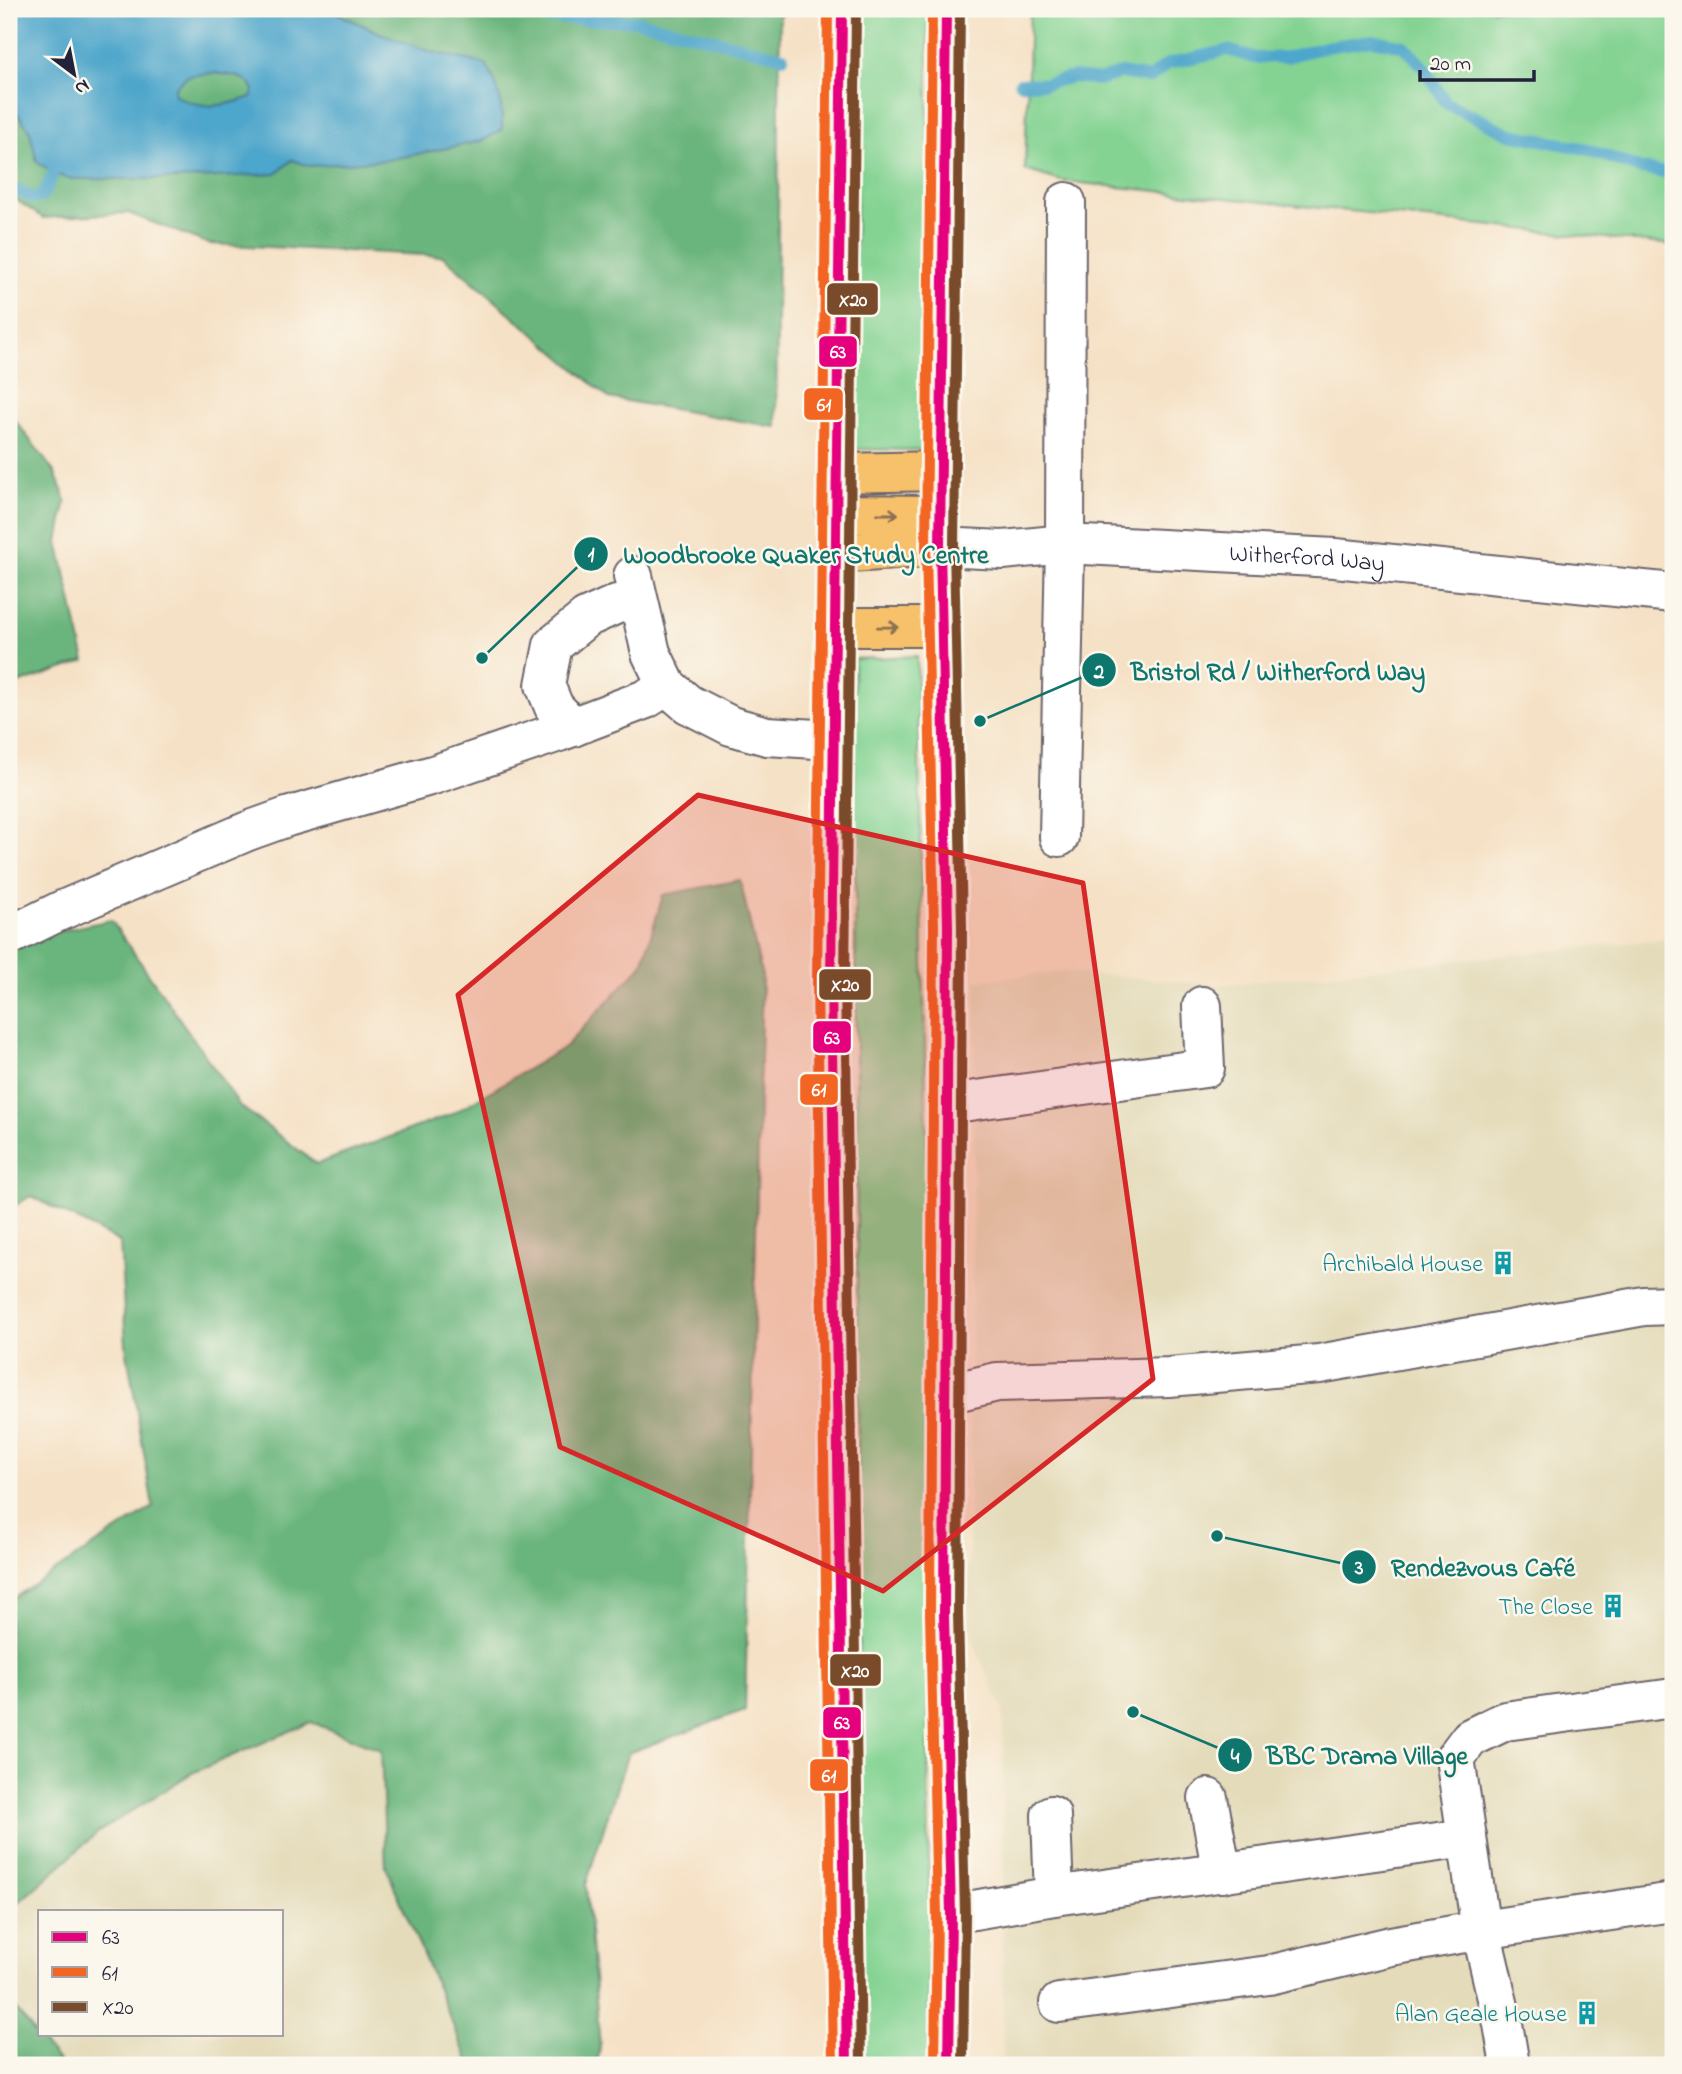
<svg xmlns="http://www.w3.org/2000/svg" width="1682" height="2074" font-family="'Indie Flower',sans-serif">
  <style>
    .built { fill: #e4dbba; fill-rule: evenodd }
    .green { fill: #84d393; stroke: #537a67; stroke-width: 2 }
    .forest { fill: #6bb57d; stroke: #466c5c; stroke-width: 2 }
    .water { fill: #4ea6cb; stroke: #386483; stroke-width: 2; fill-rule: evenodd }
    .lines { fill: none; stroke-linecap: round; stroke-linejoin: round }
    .stream { stroke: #4ea6cb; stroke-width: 12 }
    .minor-casing { stroke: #6c656b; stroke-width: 42 }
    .highway-casing { stroke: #6c656b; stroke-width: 42 }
    .minor { stroke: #fff; stroke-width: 38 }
    .highway { stroke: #f7c06b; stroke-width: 38 }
    .bus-1-casing { stroke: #fbf7ec; stroke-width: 16 }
    .bus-2-casing { stroke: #fbf7ec; stroke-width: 16 }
    .bus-3-casing { stroke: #fbf7ec; stroke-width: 16 }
    .bus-1 { stroke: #e5007d; stroke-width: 10 }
    .bus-2 { stroke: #f26522; stroke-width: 10 }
    .bus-3 { stroke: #7a4b2a; stroke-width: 10 }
    .oneway { stroke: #8c7153 }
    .marked { fill: #d62828; fill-opacity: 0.2; stroke: #d62828; stroke-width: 5; stroke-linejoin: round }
    .labels { text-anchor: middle; stroke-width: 5; stroke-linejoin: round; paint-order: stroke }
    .street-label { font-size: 24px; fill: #22223b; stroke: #fbf7ec }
    .culture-label { font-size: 24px; fill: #0d838f; stroke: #fbf7ec; text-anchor: end }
    .leader { fill: none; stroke: #0f766e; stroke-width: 2.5 }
    .callout-dot { fill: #0f766e; stroke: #fbf7ec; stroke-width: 2.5 }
    .mark-label { font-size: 21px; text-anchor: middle; font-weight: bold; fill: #fff }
    .callout-label { font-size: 26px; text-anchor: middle; font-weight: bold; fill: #0f766e; stroke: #fbf7ec; stroke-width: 5; stroke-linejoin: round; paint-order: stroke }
    .line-badge { stroke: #fbf7ec; stroke-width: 2.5 }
    .badge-label { font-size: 19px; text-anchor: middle; font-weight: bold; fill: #fff }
  </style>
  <rect width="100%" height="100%" fill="#fbf7ec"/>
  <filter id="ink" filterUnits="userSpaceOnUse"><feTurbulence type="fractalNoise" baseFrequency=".0143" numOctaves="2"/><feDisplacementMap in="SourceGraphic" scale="14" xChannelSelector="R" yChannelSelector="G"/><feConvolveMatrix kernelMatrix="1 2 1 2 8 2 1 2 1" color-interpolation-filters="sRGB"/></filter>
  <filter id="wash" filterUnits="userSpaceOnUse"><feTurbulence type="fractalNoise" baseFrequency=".00686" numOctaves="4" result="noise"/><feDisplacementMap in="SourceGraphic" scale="28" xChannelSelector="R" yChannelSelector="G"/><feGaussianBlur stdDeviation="1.57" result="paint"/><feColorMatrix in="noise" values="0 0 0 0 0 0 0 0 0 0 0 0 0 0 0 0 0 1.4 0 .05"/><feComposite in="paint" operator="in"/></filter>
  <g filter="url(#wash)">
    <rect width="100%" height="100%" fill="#f5e1c5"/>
    <g class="built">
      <polygon points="1673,938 1673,2065 1003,2065 1003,1711 968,1629 976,981 1064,972 1220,985"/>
      <path d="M311 1721 381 1749 386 1867 470 2065H61L9 2001V1911L97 1833 192 1773ZM40 1911H282V2034H40Z"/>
    </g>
    <g class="green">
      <polygon points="860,9 928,9 928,450 851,449"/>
      <polygon points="1030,9 1673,9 1673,245 1061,181 1025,170"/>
      <polygon points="917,656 927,1151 929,2065 861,2065 854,659"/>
    </g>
    <g class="forest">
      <polygon points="9,9 780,9 776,427 609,398 443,256 209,244 128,213 43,218 9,195"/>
      <polygon points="9,412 55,473 66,500 58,542 85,661 9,687"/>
      <polygon points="740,880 762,976 745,1710 628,1753 586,1884 600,2046 597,2065 470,2065 386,1867 381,1750 311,1722 192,1773 97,1833 9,1911 9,1601 153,1507 126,1347 120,1242 31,1196 9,1209 9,941 111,920 240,1106 317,1164 452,1114 565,1047 642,965 663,895"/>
      <polygon points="9,2001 61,2065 9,2065"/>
    </g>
    <path class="water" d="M13 9H328L380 33 432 52 486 64C500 89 502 101 502 130L482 141 387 160 309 166 292 160 276 174 178 179H72L57 175 37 162 29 129 9 103V15ZM214 73C228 75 248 75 254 90L251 97C223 107 201 110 175 95V87L188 76Z"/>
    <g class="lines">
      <g class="stream">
        <polyline points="526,9 544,18 638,21 783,57"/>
        <polyline points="1020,83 1045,84 1073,77 1099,80 1121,73 1150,78 1167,64 1228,50 1255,58 1287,57 1325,47 1373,40 1404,46 1425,69 1446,103 1510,134 1587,149 1641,169 1673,174"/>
        <polyline points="9,186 33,198 41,197 48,186 53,173"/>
      </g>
    </g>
  </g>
  <g filter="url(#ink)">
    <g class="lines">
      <g class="minor-casing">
        <g id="minor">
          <path id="s1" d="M940 547 1003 550 1065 544 1335 558 1673 593"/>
          <polyline points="633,576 651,653 667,686 688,704 731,726 767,736 833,740"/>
          <polyline points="573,727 554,707 545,685 553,645 586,618 617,604 637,601"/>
          <polyline points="1059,837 1065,544 1066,202"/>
          <polyline points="9,936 60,911 248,831 287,817 433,775 559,732 646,699 667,686"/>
          <polyline points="948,1104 1205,1068 1202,1006"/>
          <polyline points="947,1394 997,1382 1169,1377 1319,1364 1644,1306 1673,1305"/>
          <polyline points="1673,1698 1505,1721 1470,1738 1455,1758 1481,1930 1673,1902"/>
          <polyline points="1208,1798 1222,1873"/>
          <polyline points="1051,1815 1054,1896"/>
          <polyline points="951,1914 1054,1896 1467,1838"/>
          <polyline points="1059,2003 1269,1975 1391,1946 1481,1930 1503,2024 1510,2065"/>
        </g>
      </g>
      <g class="highway-casing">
        <g id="highway">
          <polyline points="842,9 831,980 847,2065"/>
          <polyline points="946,9 940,547 948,927 944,1614 951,1914 949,2065"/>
          <polyline points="836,473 942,471"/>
          <polyline points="835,514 941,515"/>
          <polyline points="835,554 940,547"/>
          <polyline points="834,627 941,627"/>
        </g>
      </g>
      <use href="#minor" class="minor"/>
      <use href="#highway" class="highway"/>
      <g class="bus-1-casing">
        <g id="bus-1">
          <polyline points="842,9 831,980 847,2065"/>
          <polyline points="946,9 940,547 948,927 944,1614 951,1914 949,2065"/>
        </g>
      </g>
      <g class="bus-2-casing">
        <g id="bus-2">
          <polyline points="828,9 817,980 833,2065"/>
          <polyline points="932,9 926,547 934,927 930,1614 937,1914 935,2065"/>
        </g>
      </g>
      <g class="bus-3-casing">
        <g id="bus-3">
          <polyline points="856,9 845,980 861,2065"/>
          <polyline points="960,9 954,547 962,927 958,1614 965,1914 963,2065"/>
        </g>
      </g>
      <use href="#bus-1" class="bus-1"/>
      <use href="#bus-2" class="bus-2"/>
      <use href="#bus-3" class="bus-3"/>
    </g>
    <defs><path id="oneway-shaft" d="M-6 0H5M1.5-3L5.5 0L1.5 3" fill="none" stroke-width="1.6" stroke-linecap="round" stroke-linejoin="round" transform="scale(1.75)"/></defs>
    <g class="oneway">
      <use href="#oneway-shaft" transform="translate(888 514)"/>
      <use href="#oneway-shaft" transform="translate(888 627) rotate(-1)"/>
    </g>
  </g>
  <path class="marked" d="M698 795 1083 883 1153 1379 883 1591 560 1447 458 995Z"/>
  <defs>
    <g id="building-bare" transform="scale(1.89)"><path d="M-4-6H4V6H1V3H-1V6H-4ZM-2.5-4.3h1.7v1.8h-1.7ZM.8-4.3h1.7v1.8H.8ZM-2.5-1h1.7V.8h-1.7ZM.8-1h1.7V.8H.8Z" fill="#0f9aa8" stroke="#fbf7ec" stroke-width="2.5" paint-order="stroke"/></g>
  </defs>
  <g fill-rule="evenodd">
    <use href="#building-bare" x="1503" y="1263"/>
    <use href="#building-bare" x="1613" y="1606"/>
    <use href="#building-bare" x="1587" y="2013"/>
  </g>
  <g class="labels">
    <g class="street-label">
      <text dy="8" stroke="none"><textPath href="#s1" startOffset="368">Witherford Way</textPath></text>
    </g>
    <g class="culture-label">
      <text x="1483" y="1271">Archibald House</text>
      <text x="1593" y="1614">The Close</text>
      <text x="1567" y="2021">Alan Geale House</text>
    </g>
  </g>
  <path class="leader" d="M482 658L591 554M980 721L1099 670M1217 1536L1359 1567M1133 1712L1235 1755"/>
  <g class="callout-dot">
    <circle cx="482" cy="658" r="7"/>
    <circle cx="980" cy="721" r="7"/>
    <circle cx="1217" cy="1536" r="7"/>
    <circle cx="1133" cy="1712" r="7"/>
    <circle cx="591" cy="554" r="18"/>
    <circle cx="1099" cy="670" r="18"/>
    <circle cx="1359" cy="1567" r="18"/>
    <circle cx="1235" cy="1755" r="18"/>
  </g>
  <g class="mark-label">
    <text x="591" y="561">1</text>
    <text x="1099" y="678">2</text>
    <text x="1359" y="1574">3</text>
    <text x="1235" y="1763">4</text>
  </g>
  <g class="callout-label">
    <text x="806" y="563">Woodbrooke Quaker Study Centre</text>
    <text x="1278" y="680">Bristol Rd / Witherford Way</text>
    <text x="1483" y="1576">Rendezvous Café</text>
    <text x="1367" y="1764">BBC Drama Village</text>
  </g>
  <g class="line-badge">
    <rect x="826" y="282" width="53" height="34" rx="7" fill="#7a4b2a"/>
    <rect x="818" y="335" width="40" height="33" rx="7" fill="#e5007d"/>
    <rect x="803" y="387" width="41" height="34" rx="7" fill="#f26522"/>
    <rect x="818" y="968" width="54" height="33" rx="7" fill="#7a4b2a"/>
    <rect x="812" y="1020" width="40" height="34" rx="7" fill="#e5007d"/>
    <rect x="799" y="1073" width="40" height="33" rx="7" fill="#f26522"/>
    <rect x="829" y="1653" width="53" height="34" rx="7" fill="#7a4b2a"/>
    <rect x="822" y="1706" width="40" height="33" rx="7" fill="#e5007d"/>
    <rect x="809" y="1758" width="40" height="34" rx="7" fill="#f26522"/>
  </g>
  <g class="badge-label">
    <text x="853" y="306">X20</text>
    <text x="838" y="358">63</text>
    <text x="824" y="411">61</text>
    <text x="845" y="991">X20</text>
    <text x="832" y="1044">63</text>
    <text x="819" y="1096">61</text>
    <text x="855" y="1677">X20</text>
    <text x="842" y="1729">63</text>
    <text x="829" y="1782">61</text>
  </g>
  <rect width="1682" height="2074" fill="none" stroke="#fbf7ec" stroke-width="35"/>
  <rect x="38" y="1910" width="245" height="126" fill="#fbf7ec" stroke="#a4a2a5" stroke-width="2"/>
  <rect x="52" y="1932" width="35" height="10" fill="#e5007d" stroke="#a4a2a5" stroke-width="2"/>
  <text x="102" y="1944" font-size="21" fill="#22223b">63</text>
  <rect x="52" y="1967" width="35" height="10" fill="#f26522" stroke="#a4a2a5" stroke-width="2"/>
  <text x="102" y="1980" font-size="21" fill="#22223b">61</text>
  <rect x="52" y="2002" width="35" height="10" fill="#7a4b2a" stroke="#a4a2a5" stroke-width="2"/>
  <text x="102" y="2014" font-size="21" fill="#22223b">X20</text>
  <g transform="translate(74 74) rotate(148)" stroke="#fbf7ec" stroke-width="5" paint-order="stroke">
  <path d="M0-5L12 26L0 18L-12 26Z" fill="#22223b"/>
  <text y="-10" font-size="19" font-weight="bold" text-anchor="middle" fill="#22223b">N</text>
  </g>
  <path d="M1420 70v10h114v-10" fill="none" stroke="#22223b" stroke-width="3.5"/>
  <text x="1430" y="70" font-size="21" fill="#22223b" stroke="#fbf7ec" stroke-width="5" paint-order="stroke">20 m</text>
</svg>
